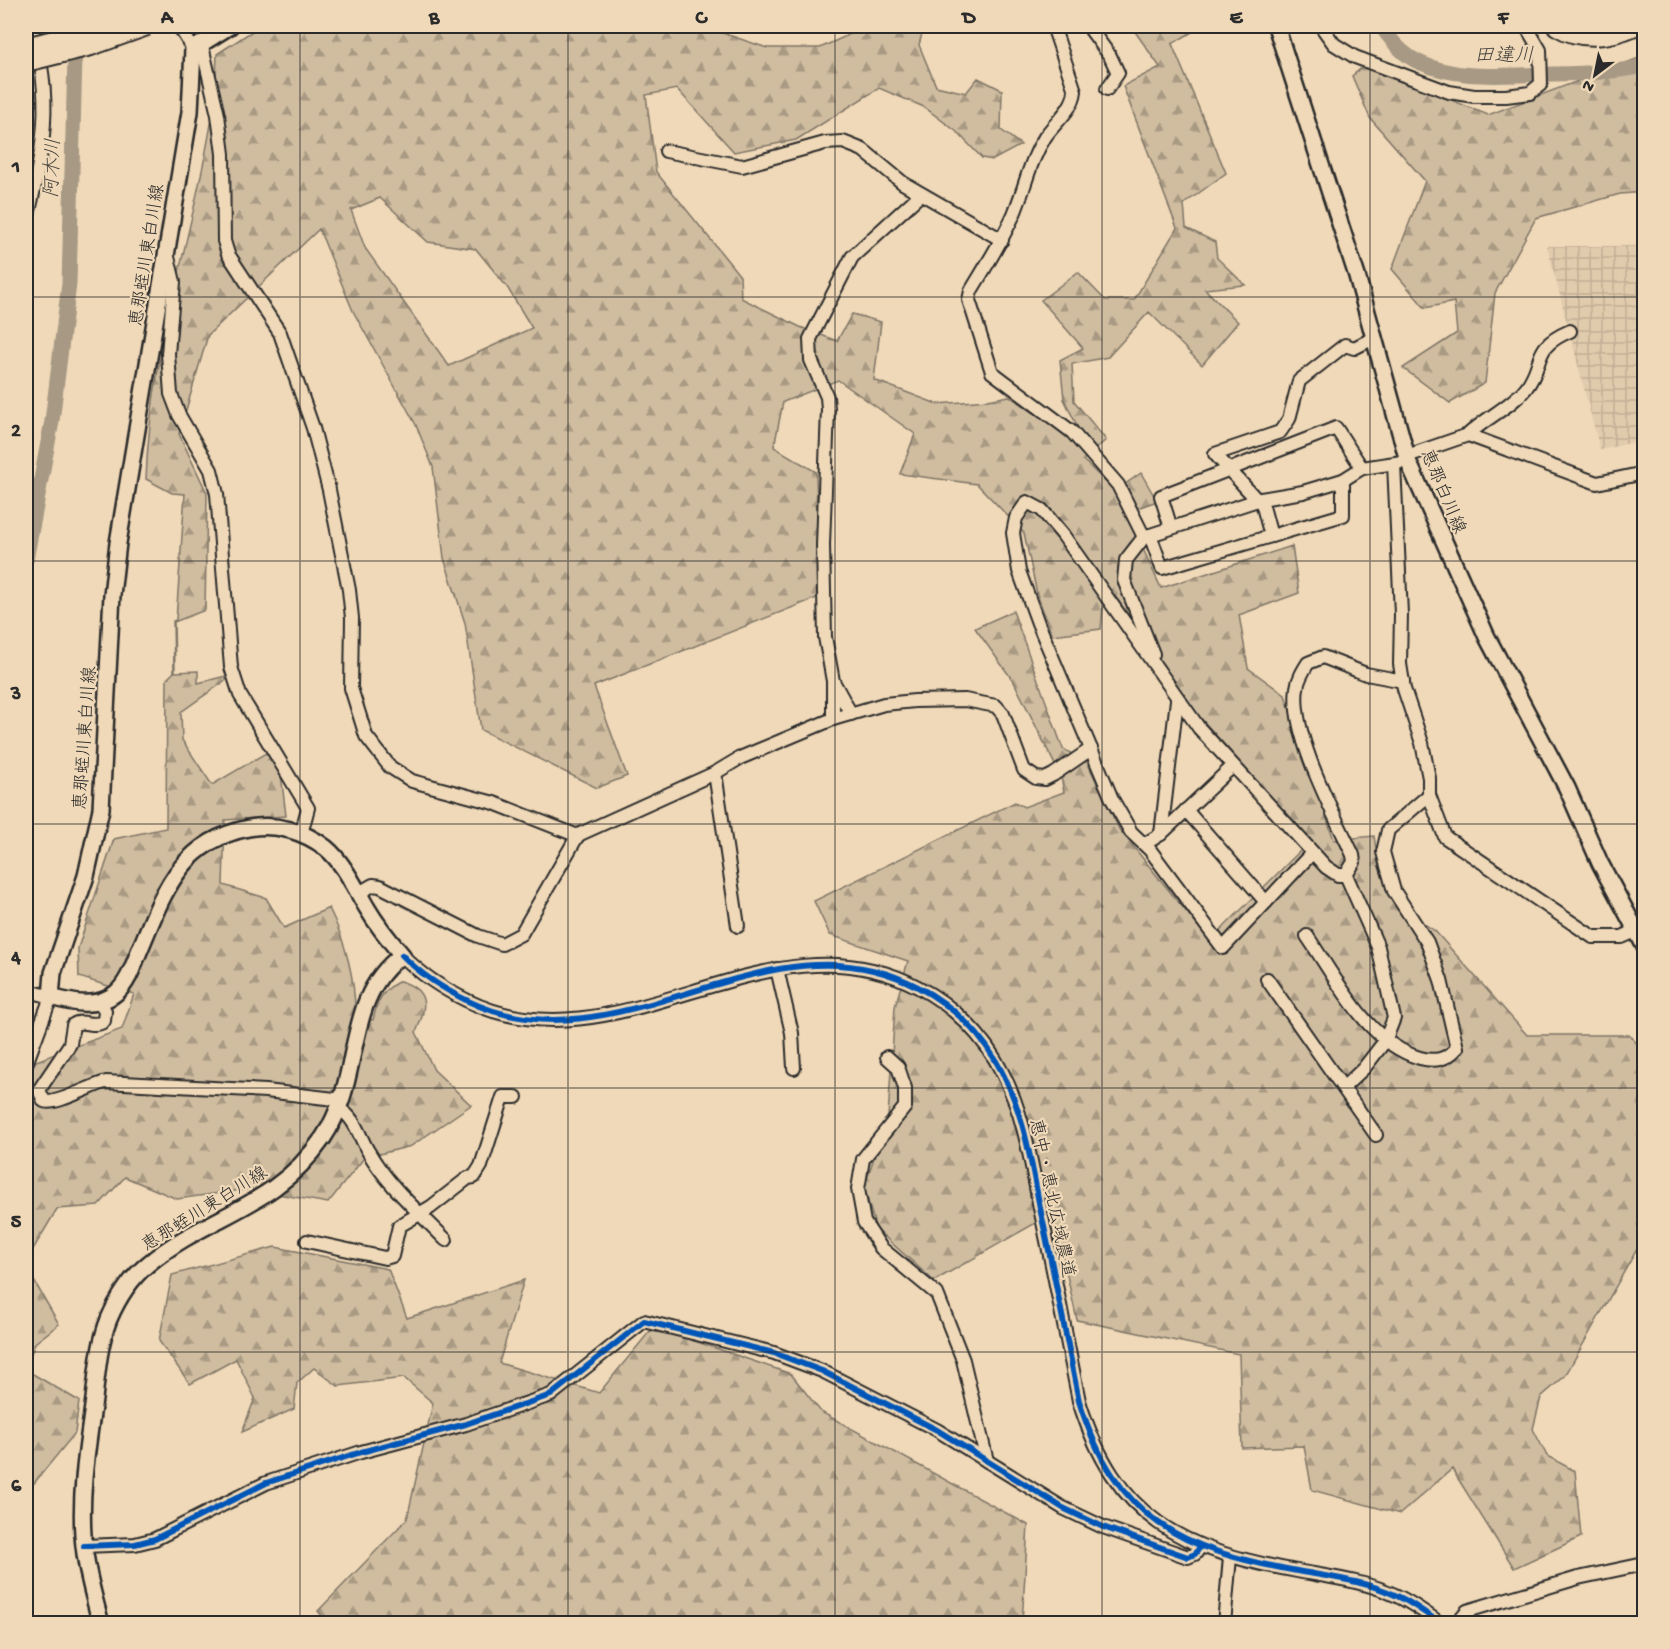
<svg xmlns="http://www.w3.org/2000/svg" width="1670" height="1649" font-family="'Gochi Hand','Klee One',sans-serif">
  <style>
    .industrial { fill: url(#industrial-grid) }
    .forest { fill: url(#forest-firs); stroke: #7e7466; stroke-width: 1.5; fill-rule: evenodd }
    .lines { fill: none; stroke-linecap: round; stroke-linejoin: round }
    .river { stroke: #a79984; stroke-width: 15 }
    .minor-casing { stroke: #2b2b2b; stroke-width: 16 }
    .major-casing { stroke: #2b2b2b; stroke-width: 20 }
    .highway-casing { stroke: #2b2b2b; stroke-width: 22 }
    .minor { stroke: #f0d9b8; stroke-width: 12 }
    .major { stroke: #f0d9b8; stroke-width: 15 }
    .highway { stroke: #f0d9b8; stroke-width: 18 }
    .highway-bridge-casing { stroke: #2b2b2b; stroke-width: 22; stroke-linecap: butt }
    .highway-bridge { stroke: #f0d9b8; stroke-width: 18 }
    .cycleway-casing { stroke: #f0d9b8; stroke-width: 10 }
    .cycleway { stroke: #0057b8; stroke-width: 6 }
    .grid { fill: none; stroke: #2b2b2b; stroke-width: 1.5; stroke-opacity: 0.55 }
    .labels { text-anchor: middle; stroke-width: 4.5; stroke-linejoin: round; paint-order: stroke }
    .street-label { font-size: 18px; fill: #2b2b2b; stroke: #f0d9b8 }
    .water-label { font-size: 20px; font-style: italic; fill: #4a4641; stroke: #f0d9b8 }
    .neatline { fill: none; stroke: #2b2b2b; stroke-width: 2 }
    .grid-label { font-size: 20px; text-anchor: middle; font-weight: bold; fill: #2b2b2b }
  </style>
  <defs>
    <pattern id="industrial-grid" width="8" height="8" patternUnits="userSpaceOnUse" patternTransform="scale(1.5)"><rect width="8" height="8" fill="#e1cbad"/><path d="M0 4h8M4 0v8" fill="none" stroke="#c1ae95"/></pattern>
    <pattern id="forest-firs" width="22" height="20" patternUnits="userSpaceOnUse" patternTransform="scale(1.5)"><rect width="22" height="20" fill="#d0bda0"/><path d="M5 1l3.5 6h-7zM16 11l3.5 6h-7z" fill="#a99a83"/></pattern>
  </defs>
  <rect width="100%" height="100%" fill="#f0d9b8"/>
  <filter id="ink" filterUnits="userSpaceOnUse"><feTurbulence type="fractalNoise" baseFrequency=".0167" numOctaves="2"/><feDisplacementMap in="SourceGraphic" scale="12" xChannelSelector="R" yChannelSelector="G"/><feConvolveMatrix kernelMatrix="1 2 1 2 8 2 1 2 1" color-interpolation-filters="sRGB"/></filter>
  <g filter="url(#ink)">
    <polygon class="industrial" points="1547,246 1644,246 1644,440 1600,450"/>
    <g class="forest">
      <path d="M260 26H702L767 48H820L868 26H924L919 45 936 86 966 93 978 78 1002 90 1001 130 1021 145 993 160 982 158 957 132 924 107 879 88 796 140 734 152 677 89 646 95 656 172 740 276 741 298 800 327 837 341 852 314 881 322 874 380 937 404 988 400 1009 396 1065 434 1080 432 1064 399 1060 360 1083 348 1041 300 1078 272 1105 300H1134L1177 228 1123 86 1160 67 1131 26H1202L1172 44 1226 173 1184 204 1186 228 1215 242 1217 258 1245 285 1205 289 1238 322 1202 365 1149 312 1108 357 1072 364 1074 401 1106 440 1083 460 1115 491 1141 473 1157 501 1126 512 1161 588 1292 546 1299 593 1239 615 1248 668 1285 695 1334 840 1374 836 1379 867 1392 902 1435 931 1527 1035H1629L1644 1051V1222L1641 1242 1565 1376 1541 1397 1533 1429 1547 1456 1575 1471 1581 1537 1514 1568 1452 1469 1400 1514 1312 1490 1304 1446 1242 1448 1239 1354 1077 1320 1053 1213 934 1281 876 1229 864 1187 888 1117 895 1007 908 961 830 935 814 901 1015 802 1024 807 1064 792 1061 777 1014 682 975 628 1013 611 1063 749 1087 762 1119 829 1210 941 1310 841 1190 706 1118 600 1103 607 1101 629 1052 635 1037 594 1024 533 977 484 900 474 915 434 838 380 783 402 774 447 816 472 819 597 594 686 627 776 597 788 481 730 465 623 444 558 433 467 416 425 353 311 319 229 208 335 179 434 207 493 205 610 174 622 175 672 198 671V683L226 676V680L181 712 182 740 212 785 271 750 281 774 286 816 225 820 223 885 266 898 284 928 329 908C345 940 356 981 355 1017L373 1020C377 1001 382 990 400 981 430 990 427 1008 416 1032L434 1070 471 1105 411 1146 364 1158 328 1203 249 1189 177 1199 125 1177 98 1206 57 1209 26 1261V1079L36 1061 122 1029 134 994 79 977 78 948 114 839 166 828 167 679 174 672 173 621 176 620 185 494 172 493 146 479C150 353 192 241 212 118 216 97 216 75 217 54ZM380 198 428 242 476 249 507 287 532 328 449 366 365 248 351 210Z"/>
      <polygon points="1644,56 1644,192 1620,194 1536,218 1495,293 1485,383 1450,403 1403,368 1457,333 1454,302 1425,308 1392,269 1425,181 1370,118 1352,76 1365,65 1488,115"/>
      <polygon points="275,1247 388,1269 407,1318 524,1280 499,1363 599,1393 650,1331 680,1336 791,1374 821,1412 1028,1525 1022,1623 328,1623 318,1611 407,1519 433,1403 404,1378 338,1386 314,1368 297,1383 294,1409 242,1432 255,1398 236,1359 190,1384 159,1341 172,1275"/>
      <polygon points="26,1267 59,1324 35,1343 26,1367"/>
      <polygon points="26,1370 79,1401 75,1433 26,1493"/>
    </g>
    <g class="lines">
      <g class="river">
        <path d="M1381 26C1391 40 1403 56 1421 63 1453 77 1486 76 1520 75 1562 73 1604 75 1644 66"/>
        <polyline points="26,560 52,421 69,284 75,57 72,26"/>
      </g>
      <g class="minor-casing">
        <g id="minor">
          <polyline points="179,26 193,49"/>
          <path d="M1053 26 1075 91C1073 110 1055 122 1045 137 1029 162 1025 188 1014 214 1002 241 986 266 971 291L969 300 992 372 1072 432 1118 485 1144 537"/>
          <polyline points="1088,26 1110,56 1118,73 1107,89"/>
          <polyline points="1321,26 1334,44 1355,57 1449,92 1474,96 1506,96 1530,93 1541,84 1540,50 1526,26"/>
          <polyline points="202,46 218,115 223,154 224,241 228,254 280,333 313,428 329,490 349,590 352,618 351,688 366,736 390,767 412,781 494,803 578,836"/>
          <polyline points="666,151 742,166 825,143 843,142 863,150 903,183 1002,240"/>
          <path d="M26 224C43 152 55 98 31 26"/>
          <polyline points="168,257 174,282 168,354 171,394 179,415 211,470 217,494 231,667 240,695 308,808 301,834"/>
          <path d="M1468 435C1485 418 1511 407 1526 388 1546 362 1530 348 1570 331"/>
          <polyline points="1407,456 1468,435 1597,483 1644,473"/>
          <polyline points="1394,464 1401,614 1400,664 1404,689 1422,743 1429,778 1429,795 1445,837 1593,937 1622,937 1638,930"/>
          <polyline points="1261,499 1271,536"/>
          <polyline points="1257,500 1215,454 1280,432 1289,419 1299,381 1345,345 1354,348 1374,338"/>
          <polyline points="1171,528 1161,496 1336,428 1362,468"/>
          <polyline points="1150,535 1162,568 1343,515 1343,480"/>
          <polyline points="1153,654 1124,580 1126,560 1144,537 1261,499 1303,492 1343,480 1362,468 1402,462"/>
          <polyline points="834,683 851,714"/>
          <polyline points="833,719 833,681 825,637 823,545 828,409 827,397 811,360 810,339 852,257 921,194"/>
          <polyline points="715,773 738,926"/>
          <polyline points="1186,810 1266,902"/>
          <polyline points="1161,834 1177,700"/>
          <polyline points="1145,844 1161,834 1233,766"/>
          <polyline points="1312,853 1223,948 1150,850 1131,832 1112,799 1038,623 1019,571 1013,533 1016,518 1027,502 1042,510 1063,535 1199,728 1326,867 1338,875 1346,875"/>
          <path d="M1346 875 1354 862 1353 855C1334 814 1290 733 1297 688 1298 679 1303 671 1308 663L1323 657 1366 674 1403 681"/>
          <polyline points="359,893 373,885 380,886 478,936 502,944 521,934 578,835 715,773 740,758 833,719 884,704 915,701 965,700 996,706 1003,714 1024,770 1036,778 1045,779 1053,775 1091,749"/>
          <path d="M1307 936C1336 978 1368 1044 1420 1058 1435 1062 1446 1060 1457 1048L1441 980 1427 942 1394 891 1383 852 1388 830 1429 795"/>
          <path d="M402 955C421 975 443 989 468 1001 619 1074 767 907 918 987 954 1006 984 1036 1002 1072 1024 1114 1031 1162 1040 1208 1054 1272 1066 1336 1079 1401 1116 1520 1181 1550 1297 1571 1329 1577 1365 1581 1395 1595 1411 1602 1426 1613 1441 1624"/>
          <polyline points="777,969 792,1033 794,1068"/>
          <polyline points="1267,979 1376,1135"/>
          <polyline points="26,990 51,997 26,1064"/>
          <path d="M100 1001 105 1011 104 1021C94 1029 83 1018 73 1025L70 1044 39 1090 44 1101C55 1106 92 1085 106 1082L266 1091 343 1100"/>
          <polyline points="887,1057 898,1067 905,1088 905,1107 863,1159 858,1189 864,1222 881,1248 937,1294 963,1360 987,1461"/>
          <polyline points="1344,1087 1364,1068 1385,1041 1394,1018 1378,947 1346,875"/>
          <path d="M339 1109C355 1117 359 1136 368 1151 387 1185 419 1212 446 1240"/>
          <polyline points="307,1241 385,1258 392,1256 399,1226 431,1207 468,1178 474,1177 481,1166 503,1097 516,1097"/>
          <polyline points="84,1546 135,1544 155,1539 266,1483 361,1452 466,1424 551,1395 644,1321 774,1353 822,1371 937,1430 1063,1508 1103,1527 1188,1557 1195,1554 1200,1547"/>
          <polyline points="1224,1624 1230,1557"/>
          <polyline points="1456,1624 1467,1611 1578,1578 1644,1564"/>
        </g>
      </g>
      <g class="major-casing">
        <g id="major">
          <polyline points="1276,26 1357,276 1408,461 1487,637 1567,788 1600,863 1644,945"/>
          <path d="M101 1624C93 1594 85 1565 83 1535 80 1489 88 1444 94 1399 97 1373 99 1344 109 1319 118 1298 131 1278 148 1264 208 1214 274 1209 323 1138 364 1078 342 999 402 955 389 940 377 925 367 908 355 888 344 863 326 848 304 831 276 823 249 828 178 842 163 895 138 954 133 967 127 984 116 993 97 1009 72 1003 51 997L53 973 86 876 101 809 112 595 118 543 190 112 193 49 230 26"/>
        </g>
      </g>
      <g class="highway-casing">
        <path id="highway" d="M1557 26C1581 41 1610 37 1635 26"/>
      </g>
      <use href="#minor" class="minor"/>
      <use href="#major" class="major"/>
      <use href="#highway" class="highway"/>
      <g class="highway-bridge-casing">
        <g id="highway-bridge">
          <polyline points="26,47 109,26"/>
          <polyline points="26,62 91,46 147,26"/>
        </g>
      </g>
      <use href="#highway-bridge" class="highway-bridge"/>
      <g class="cycleway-casing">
        <g id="cycleway">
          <path d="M402 955C421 975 443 989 468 1001 619 1074 767 907 918 987 954 1006 984 1036 1002 1072 1024 1114 1031 1162 1040 1208 1054 1272 1066 1336 1079 1401 1116 1520 1181 1550 1297 1571 1329 1577 1365 1581 1395 1595 1411 1602 1426 1613 1441 1624"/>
          <polyline points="84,1546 135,1544 155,1539 266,1483 361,1452 466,1424 551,1395 644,1321 774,1353 822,1371 937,1430 1063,1508 1103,1527 1188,1557 1195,1554 1200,1547"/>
        </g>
      </g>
      <use href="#cycleway" class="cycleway"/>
    </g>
  </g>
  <path class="grid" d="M300 26V1624M568 26V1624M835 26V1624M1102 26V1624M1370 26V1624M26 297H1644M26 561H1644M26 824H1644M26 1088H1644M26 1352H1644"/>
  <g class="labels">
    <g class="street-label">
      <text transform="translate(146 255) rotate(-81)" y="6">恵那蛭川東白川線</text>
      <text transform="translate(1444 491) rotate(67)" y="6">恵那白川線</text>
      <text transform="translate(84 738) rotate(-86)" y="6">恵那蛭川東白川線</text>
      <text transform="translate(1053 1198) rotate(78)" y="6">恵中・恵北広域農道</text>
      <text transform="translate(204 1208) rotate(-32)" y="6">恵那蛭川東白川線</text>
    </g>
    <g class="water-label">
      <text x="1504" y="61">田違川</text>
      <text transform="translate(51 168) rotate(-88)" y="7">阿木川</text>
    </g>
  </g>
  <rect width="1670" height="1649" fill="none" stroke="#f0d9b8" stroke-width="66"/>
  <g transform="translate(1595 75) rotate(212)" stroke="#f0d9b8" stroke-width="4.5" paint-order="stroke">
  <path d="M0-4.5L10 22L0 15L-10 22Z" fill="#2b2b2b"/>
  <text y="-9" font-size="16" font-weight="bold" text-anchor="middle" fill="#2b2b2b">N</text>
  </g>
  <rect x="33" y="33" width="1604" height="1583" class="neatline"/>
  <g class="grid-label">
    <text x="167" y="23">A</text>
    <text x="434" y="23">B</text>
    <text x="701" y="23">C</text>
    <text x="969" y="23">D</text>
    <text x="1236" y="23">E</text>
    <text x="1503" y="23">F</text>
    <text x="16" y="172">1</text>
    <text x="16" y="436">2</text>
    <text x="16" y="699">3</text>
    <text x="16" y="963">4</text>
    <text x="16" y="1227">5</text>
    <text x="16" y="1491">6</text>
  </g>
</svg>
